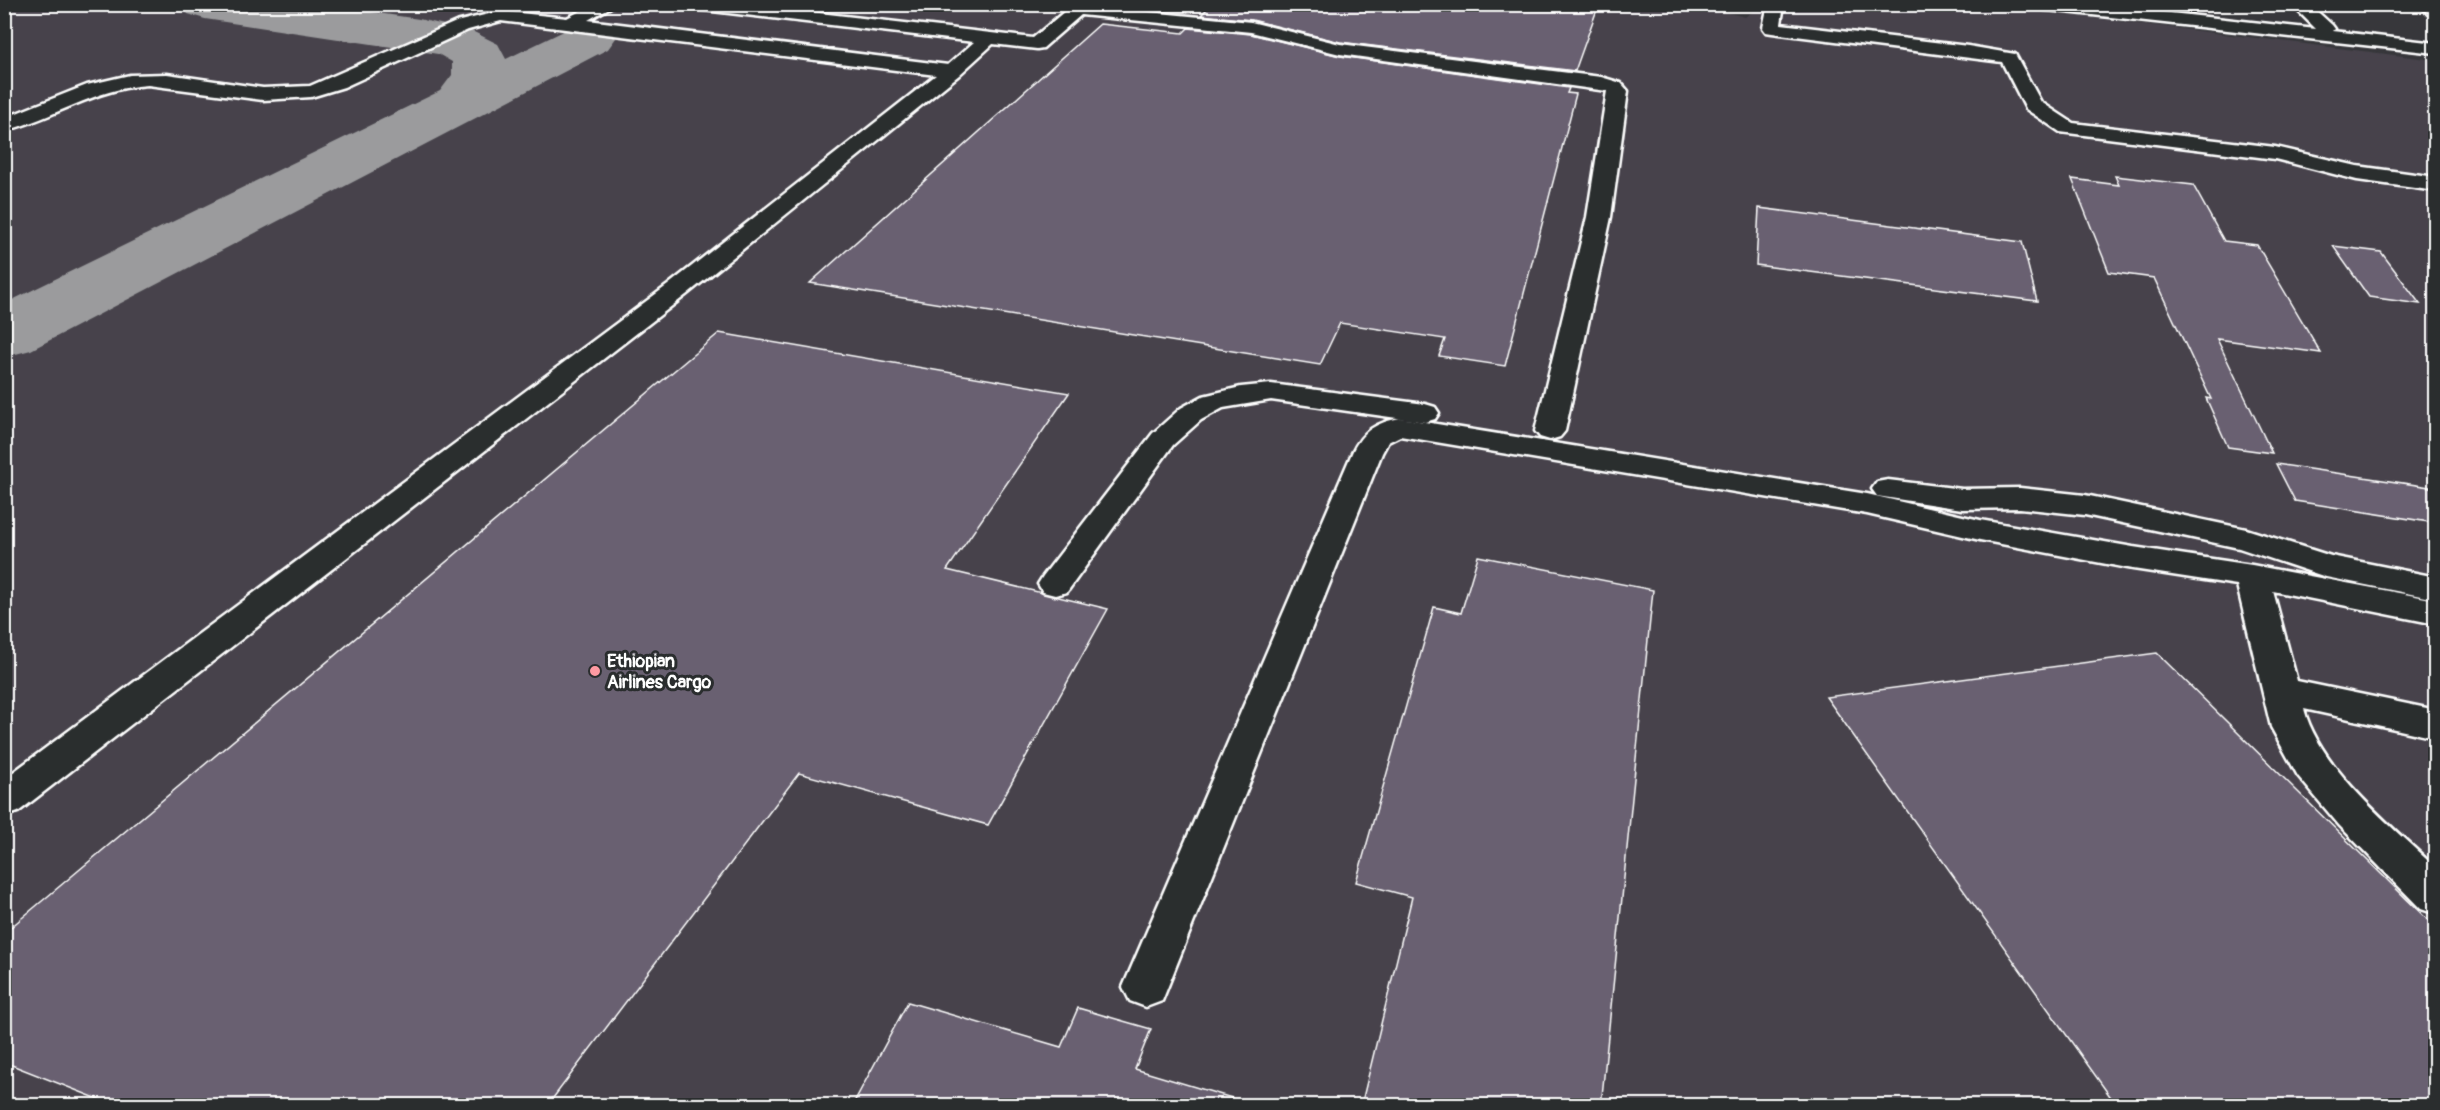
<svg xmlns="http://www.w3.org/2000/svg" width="2440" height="1110" font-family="Pangolin,sans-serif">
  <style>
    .built { fill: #46434b }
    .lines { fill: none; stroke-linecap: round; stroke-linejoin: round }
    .taxiway { fill: #9b9b9d; fill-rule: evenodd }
    .building { fill: #696071; stroke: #fff; stroke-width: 1.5 }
    .minor-casing { stroke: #fff; stroke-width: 5 }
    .minor { fill: #2a2d2e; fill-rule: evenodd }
    .poi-dot { fill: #ff9aa2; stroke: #2a2d2e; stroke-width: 2 }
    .labels { text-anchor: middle; stroke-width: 6; stroke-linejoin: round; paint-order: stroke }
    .poi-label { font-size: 18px; font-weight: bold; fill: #fff; stroke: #2a2d2e; text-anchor: start }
  </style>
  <rect width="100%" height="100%" fill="#37373b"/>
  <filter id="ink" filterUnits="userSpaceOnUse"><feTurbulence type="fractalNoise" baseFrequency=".0167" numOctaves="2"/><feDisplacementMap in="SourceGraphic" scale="12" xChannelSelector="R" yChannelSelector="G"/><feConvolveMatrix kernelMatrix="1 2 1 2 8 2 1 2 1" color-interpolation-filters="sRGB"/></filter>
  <g filter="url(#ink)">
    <polygon class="built" points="1693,4 1745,17 1762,5 1981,4 2435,60 2435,1105 5,1106 5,5"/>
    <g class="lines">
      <polygon class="taxiway" points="181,4 316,4 419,19 474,32 498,44 506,59 572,27 590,22 608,27 616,38 608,49 31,350 4,357 4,304 440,91 452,75 452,62 438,54 205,19 188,14"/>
    </g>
    <g class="building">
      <polygon points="1212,4 1599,4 1575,71 1340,42 1252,20 1201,15"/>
      <polygon points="1100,24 1183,33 1188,28 1251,34 1340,56 1569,88 1567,93 1576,94 1505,366 1439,356 1445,339 1340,323 1320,365 810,283"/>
      <polygon points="2115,176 2193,185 2224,241 2257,245 2321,353 2217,339 2272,453 2228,447 2206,398 2211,399 2154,278 2109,272 2072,179 2119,185"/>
      <polygon points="1759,208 2022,242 2037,301 1756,265"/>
      <polygon points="2333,246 2381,252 2420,304 2369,297"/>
      <polygon points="719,333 1069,393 947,570 1108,609 988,825 799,773 547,1106 116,1106 4,1062 4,933"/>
      <polygon points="2276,464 2436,488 2436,523 2295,501"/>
      <polygon points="1478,556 1653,590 1601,1106 1361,1106 1412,897 1356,882 1434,607 1461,613"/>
      <polygon points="2157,653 2436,928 2436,1106 2117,1106 1826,697"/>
      <polygon points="908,1002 1061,1047 1078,1008 1151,1029 1135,1069 1232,1098 1231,1106 852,1106"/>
    </g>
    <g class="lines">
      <g class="minor-casing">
        <g id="minor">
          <path d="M594 4H616L588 20 948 65 974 42 695 9 687 4H743L1033 38 1071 6 1077 5 1251 22 1340 44 1601 77 1621 83 1628 91 1611 217 1565 431 1560 437 1550 440 1540 437 1535 431 1587 217 1607 91 1340 54 1251 32 1081 15 1043 48 1037 49 993 44 959 75 686 295 18 812 4 817V779L668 285 936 75 501 21 468 30 344 87 311 97 263 100 148 85C92 89 55 118 4 131V118L87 85 130 75 167 74 263 88 310 86 456 22 501 11 567 18Z"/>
          <polygon points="1768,4 1784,4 1781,24 1968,46 2015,54 2041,102 2073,123 2275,147 2357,166 2436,177 2436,191 2357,180 2275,159 2060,132 2026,109 2002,62 1772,33 1766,32 1763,28"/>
          <polygon points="2030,4 2089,4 2316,29 2291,4 2309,4 2332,25 2335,29 2333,31 2436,43 2436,53 2038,9"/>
          <polygon points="2418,4 2436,4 2436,16 2430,15"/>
          <polygon points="1271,384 1425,404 1435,407 1439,413 1435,419 1425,422 1271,400 1223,408 1201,420 1173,445 1067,592 1055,595 1043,592 1038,584 1043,576 1153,433 1181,408 1203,396 1241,387"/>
          <path d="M1400 418 1867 494 1980 520 2133 547 2252 565 2436 600V624L2273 591 2297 681 2436 710V738L2304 709C2320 768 2392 827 2436 868V914L2421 909 2339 825 2298 776 2271 727 2237 585 2133 569 1980 540 1867 514 1400 436 1388 442 1382 453 1162 1001 1146 1007 1130 1001 1123 987 1352 453C1363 430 1376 423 1400 418Z"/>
          <polygon points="1888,480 1962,489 2020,488 2085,495 2246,529 2331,556 2436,577 2436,599 2326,577 2239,548 2085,515 2020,508 1962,509 1877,496 1872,489 1877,482"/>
        </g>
      </g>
      <use href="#minor" class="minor"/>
    </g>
  </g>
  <circle class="poi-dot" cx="595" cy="671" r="6"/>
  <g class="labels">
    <g class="poi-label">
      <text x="607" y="667">Ethiopian<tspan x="607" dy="21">Airlines Cargo</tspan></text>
    </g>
  </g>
  <rect width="2440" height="1110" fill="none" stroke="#2a2d2e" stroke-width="24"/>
  <rect x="12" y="12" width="2416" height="1086" fill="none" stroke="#fff" stroke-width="2" filter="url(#ink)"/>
</svg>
